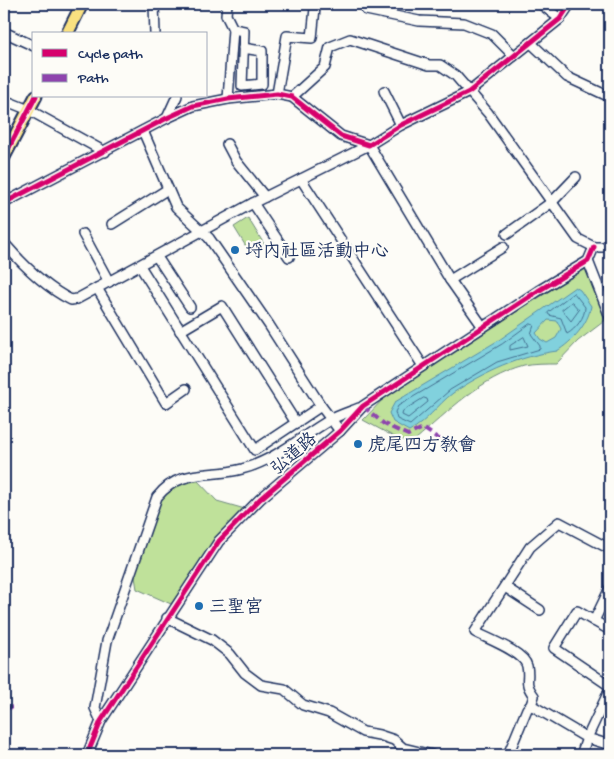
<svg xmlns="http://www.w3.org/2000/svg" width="614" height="759" font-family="'Gochi Hand','LXGW WenKai TC',sans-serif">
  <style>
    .green { fill: #bfe19a; stroke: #6d887c }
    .water { fill: #81d1dd; stroke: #5890aa; fill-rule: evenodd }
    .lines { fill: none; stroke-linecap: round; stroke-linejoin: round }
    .shore { stroke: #447091; stroke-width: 1 }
    .minor-casing { stroke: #1b2f5e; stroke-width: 12 }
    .major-casing { stroke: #1b2f5e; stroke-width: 15 }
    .minor { stroke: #fdfcf7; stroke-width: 9 }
    .major { stroke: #fae180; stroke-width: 11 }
    .quiet { stroke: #8e44ad; stroke-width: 4; stroke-dasharray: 8 4; stroke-linecap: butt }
    .cycleway-casing { stroke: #fdfcf7; stroke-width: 8 }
    .cycleway { stroke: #d6006c; stroke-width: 5 }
    .poi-dot { fill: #1f6fb2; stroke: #fdfcf7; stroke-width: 2 }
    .labels { text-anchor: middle; stroke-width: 4.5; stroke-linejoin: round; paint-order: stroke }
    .poi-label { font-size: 18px; fill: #1b2f5e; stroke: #fdfcf7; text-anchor: start }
    .street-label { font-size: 18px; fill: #1b2f5e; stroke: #fdfcf7 }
  </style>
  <rect width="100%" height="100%" fill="#fdfcf7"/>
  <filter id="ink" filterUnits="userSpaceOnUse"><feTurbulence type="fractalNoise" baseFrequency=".02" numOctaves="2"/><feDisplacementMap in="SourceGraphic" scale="10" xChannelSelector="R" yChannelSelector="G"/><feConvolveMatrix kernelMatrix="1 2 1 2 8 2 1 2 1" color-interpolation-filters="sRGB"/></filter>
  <g filter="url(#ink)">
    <g class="green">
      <polygon points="248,218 264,244 250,253 234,227"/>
      <path d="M585 268 599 292 607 319 578 341 556 364C546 364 534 364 524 366 480 378 449 411 415 440H400L363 420 387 395Z"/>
      <polygon points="197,480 217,501 245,509 217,538 171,604 137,589 134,571 163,493 186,481"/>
    </g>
    <path class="water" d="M575 287 580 290 591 306C588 324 572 342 557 351 520 356 484 372 453 393 437 405 427 422 409 431L393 422 389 413 395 402 499 340ZM548 320 557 321 561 329 556 338 547 343 540 339 536 333Z"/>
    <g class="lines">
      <g class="shore">
        <path d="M574 293 585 307C585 317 576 329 567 334L561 318 549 315 548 313Z"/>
        <polygon points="572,302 579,310 571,321 562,310"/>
        <polygon points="530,324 534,325 531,334 540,346 540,349 497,362 450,390 410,425 397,419 395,412 398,406 502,344"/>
        <polygon points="524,337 528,346 510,350 510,346"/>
        <polygon points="424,398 427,399 428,402 408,418 402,415 403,411"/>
      </g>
      <g class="minor-casing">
        <g id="minor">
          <polyline points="154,4 155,34"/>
          <polyline points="227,4 226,15 233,29 228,99"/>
          <polyline points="541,4 560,19"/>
          <polyline points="366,10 419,21 464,23 492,34 514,56"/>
          <polyline points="233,29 244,31 242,86 262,84 262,51 243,48"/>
          <polyline points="4,32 34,46"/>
          <polyline points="531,43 567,77 610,97"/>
          <polyline points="384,91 401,125"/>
          <polyline points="277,94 287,36 312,38 315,8"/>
          <polyline points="292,97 325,67 330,47 350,39 429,65 440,65 455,75 488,113 578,239 594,247 610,247"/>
          <polyline points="4,100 29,110 105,152"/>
          <polyline points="167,118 177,96"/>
          <polyline points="143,131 176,207 209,238 269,325 321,406 340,431"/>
          <polyline points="227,144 236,161 265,197"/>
          <polyline points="301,179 423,366"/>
          <polyline points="4,203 167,118 193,106 228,99 277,94 292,97 341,136 369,145 401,125 469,92 560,19 570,4"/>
          <polyline points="253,203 289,257"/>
          <polyline points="112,224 168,189"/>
          <polyline points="83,234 109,282"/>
          <polyline points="507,234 552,202 576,177"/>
          <path d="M4 243C23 265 45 287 71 300L77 299 253 203 369 145 450 280 483 327"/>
          <polyline points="157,257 190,307"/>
          <polyline points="588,261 610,317"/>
          <polyline points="140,266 255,450 321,406"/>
          <polyline points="450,280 503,247"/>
          <polyline points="97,288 166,403 186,389"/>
          <polyline points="180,331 222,306 296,423"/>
          <polyline points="505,587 540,610"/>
          <polyline points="610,588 594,621 610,630"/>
          <polyline points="167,618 212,640 230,654 245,673 261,685 284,689 303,705 329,713 363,732 379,735 394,740 403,748 432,755"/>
          <polyline points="594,621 577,611 554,648 610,686"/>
          <path d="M531 705 534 696C523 681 530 681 527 666 524 652 488 639 475 632L530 547 559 522 610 549"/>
          <path d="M101 721 95 708 107 641 157 497C181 467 210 478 242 469 274 461 302 436 330 420 339 415 349 412 359 408"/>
          <polyline points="87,755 101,721 219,541 260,499 340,431 363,406 538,291 588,261 594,247"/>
          <polyline points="508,755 527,709 531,705 587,738 610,745"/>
          <polyline points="581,755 587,738 610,689"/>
        </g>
      </g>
      <g class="major-casing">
        <g id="major">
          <polyline points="67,34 82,4"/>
          <polyline points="4,157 36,96"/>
        </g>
      </g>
      <use href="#minor" class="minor"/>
      <use href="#major" class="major"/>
      <g class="quiet">
        <polyline points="363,406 384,424 408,435 423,428 455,450"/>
        <polyline points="4,708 16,707"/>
      </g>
      <g class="cycleway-casing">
        <g id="cycleway">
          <polyline points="4,157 36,96"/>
          <polyline points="4,203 167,118 193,106 228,99 277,94 292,97 341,136 369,145 401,125 469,92 560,19 570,4"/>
          <polyline points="87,755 101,721 219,541 260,499 340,431 363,406 538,291 588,261 594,247"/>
        </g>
      </g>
      <use href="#cycleway" class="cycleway"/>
    </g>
  </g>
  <g class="poi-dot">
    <circle cx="235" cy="250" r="5"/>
    <circle cx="358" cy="444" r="5"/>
    <circle cx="199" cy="606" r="5"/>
  </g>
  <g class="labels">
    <g class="poi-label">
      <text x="245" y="256">埒內社區活動中心</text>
      <text x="368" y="450">虎尾四方教會</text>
      <text x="209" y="612">三聖宮</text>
    </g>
    <g class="street-label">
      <text transform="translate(293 453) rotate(-41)" y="6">弘道路</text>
    </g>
  </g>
  <rect width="614" height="759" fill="none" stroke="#fdfcf7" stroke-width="20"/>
  <rect x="10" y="10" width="594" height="739" fill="none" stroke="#1b2f5e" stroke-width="2" filter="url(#ink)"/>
  <rect x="32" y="32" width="175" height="65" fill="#fdfcf7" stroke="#a3aaba"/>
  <rect x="42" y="49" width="25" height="8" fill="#d6006c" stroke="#a3aaba"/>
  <text x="78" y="58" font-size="15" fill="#1b2f5e">Cycle path</text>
  <rect x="42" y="74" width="25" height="8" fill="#8e44ad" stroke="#a3aaba"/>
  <text x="78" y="82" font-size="15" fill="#1b2f5e">Path</text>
</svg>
